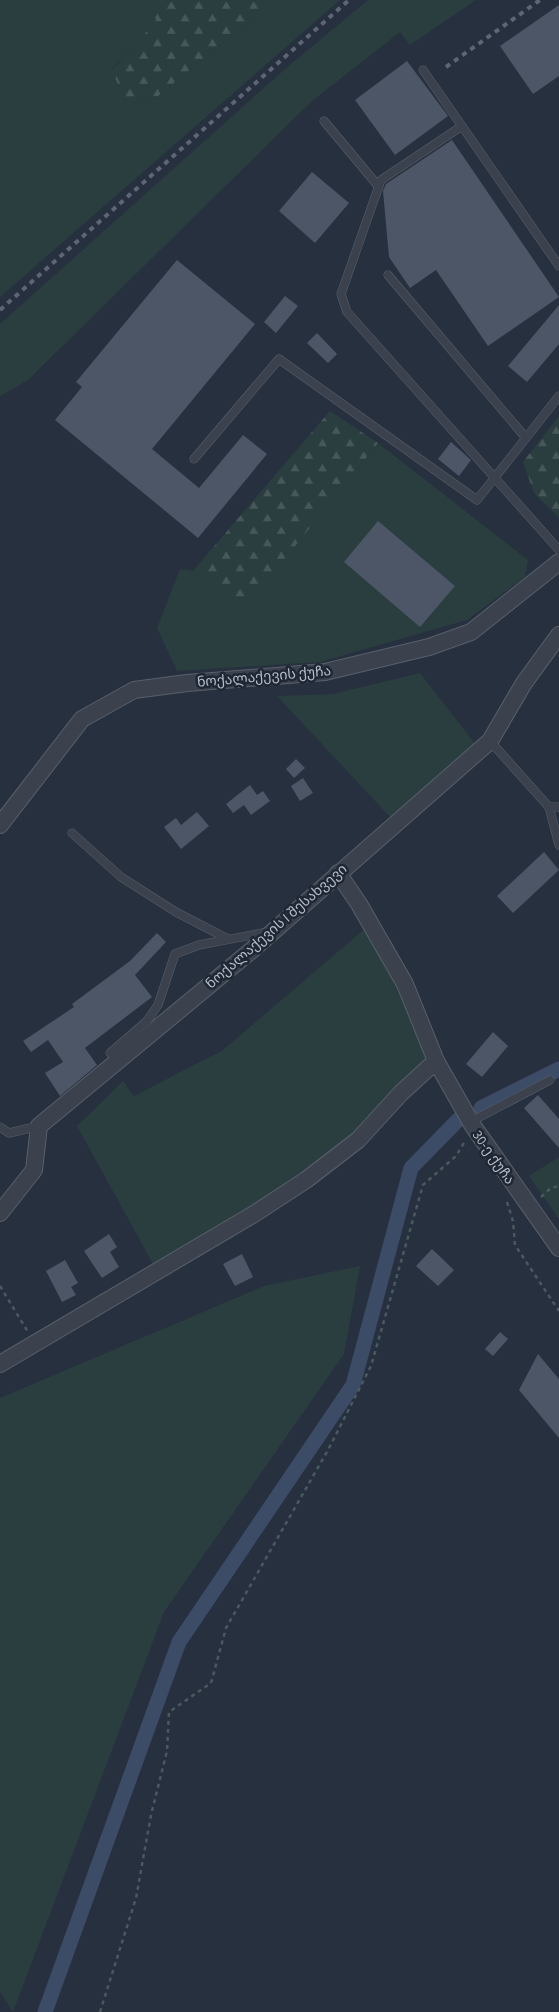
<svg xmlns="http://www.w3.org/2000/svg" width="559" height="2012" font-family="'Source Sans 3','Noto Sans Georgian',sans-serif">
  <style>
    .green { fill: #2a3e40 }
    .forest { fill: url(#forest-firs) }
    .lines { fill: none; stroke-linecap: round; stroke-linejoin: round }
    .canal { stroke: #3d4c66; stroke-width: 15 }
    .building { fill: #4d5667 }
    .service-casing { stroke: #58606c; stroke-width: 9 }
    .minor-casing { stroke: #58606c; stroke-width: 18 }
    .path { stroke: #495a5e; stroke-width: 2.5; stroke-dasharray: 4 4; stroke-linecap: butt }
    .service { stroke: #3b424e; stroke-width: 8 }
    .minor { stroke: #3b424e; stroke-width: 16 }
    .rail { stroke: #5d6675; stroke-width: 4; stroke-dasharray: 5 5; stroke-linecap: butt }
    .labels { text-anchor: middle; stroke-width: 5; stroke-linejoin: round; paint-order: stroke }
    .street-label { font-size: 14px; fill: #b7bdc9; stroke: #1f2734 }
  </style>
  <defs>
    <pattern id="forest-firs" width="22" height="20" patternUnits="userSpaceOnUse" patternTransform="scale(1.25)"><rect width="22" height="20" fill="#2a3e40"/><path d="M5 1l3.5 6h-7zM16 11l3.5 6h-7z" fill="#47585a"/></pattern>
  </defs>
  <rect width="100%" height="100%" fill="#27303e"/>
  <g class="green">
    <polygon points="0,0 151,0 157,21 112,69 127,106 158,96 251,20 266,0 340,0 0,297"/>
    <polygon points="368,0 476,0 410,45 400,32 312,101 28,380 0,396 0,324 285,69"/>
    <polygon points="378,443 528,560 525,577 467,620 320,662 177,671 157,628 180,569 193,571 243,610"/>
    <polygon points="420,673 476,745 392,819 277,696 333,694"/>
    <polygon points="368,926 406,989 427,1057 351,1138 250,1210 153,1264 77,1126 123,1081 134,1096 223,1050"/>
    <polygon points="559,1157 559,1219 529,1176"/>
    <polygon points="360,1266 344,1354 164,1612 13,2012 0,1992 0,1398 264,1286"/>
  </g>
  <g class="forest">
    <polygon points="151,0 266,0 251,20 158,96 127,106 112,70 156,21"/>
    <polygon points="330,411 378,443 243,611 193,571"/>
    <polygon points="559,416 559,518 534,493 523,462"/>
  </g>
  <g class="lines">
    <g class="canal">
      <polyline points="481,1108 559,1069"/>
      <polyline points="45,2012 179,1642 353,1385 411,1168 459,1119"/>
    </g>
  </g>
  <g class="building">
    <polygon points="559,5 559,76 533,94 500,46"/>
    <polygon points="407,61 448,116 395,155 355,100"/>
    <polygon points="452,140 559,297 488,346 436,270 410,288 389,257 383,191 386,184"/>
    <polygon points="312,172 349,203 315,243 279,211"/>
    <polygon points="177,260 255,324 152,449 199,488 243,435 267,454 198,538 55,420 82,387 76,382"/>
    <polygon points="285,296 298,306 276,333 264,322"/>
    <polygon points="559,305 559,344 527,382 508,366"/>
    <polygon points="317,333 337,354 328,363 307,343"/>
    <polygon points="451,442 471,460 459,476 438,459"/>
    <polygon points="378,521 455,586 420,627 344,562"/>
    <polygon points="296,759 305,768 294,778 286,769"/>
    <polygon points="303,778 313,793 300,801 291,786"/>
    <polygon points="250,785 257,795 263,791 270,801 251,815 244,805 233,813 226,804"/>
    <polygon points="197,812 209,826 181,849 164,827 176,818 181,825"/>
    <polygon points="544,852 559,870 513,913 497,896"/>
    <polygon points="157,933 166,942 135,975 152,997 85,1048 97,1065 60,1096 45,1073 63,1062 48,1040 31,1052 23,1041 74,1007 72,1004 130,961"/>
    <polygon points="493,1032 508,1046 482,1077 466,1064"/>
    <polygon points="538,1095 559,1119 559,1148 524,1108"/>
    <polygon points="109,1234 117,1247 110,1252 119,1267 102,1278 84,1251"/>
    <polygon points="432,1249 454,1270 438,1286 416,1266"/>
    <polygon points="242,1254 253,1277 235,1286 223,1264"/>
    <polygon points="65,1260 78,1283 71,1287 76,1295 62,1302 46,1271"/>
    <polygon points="500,1332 508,1339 493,1356 485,1349"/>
    <polygon points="538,1354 559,1379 559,1438 519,1390"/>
  </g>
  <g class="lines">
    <g class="service-casing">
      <g id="service">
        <polyline points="423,70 559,266"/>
        <polyline points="324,121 379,187"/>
        <polyline points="462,126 381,180 341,294 347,312 559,550"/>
        <polyline points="388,275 526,438"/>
        <polyline points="194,459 279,359 477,500 559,396"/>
        <polyline points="490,741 549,807 559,807"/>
        <polyline points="549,807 559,845"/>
        <polyline points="72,833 121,877 176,912 228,939"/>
        <polyline points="110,1053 147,1021 158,1005 175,954 199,945 268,932"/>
        <polyline points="470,1122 550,1080"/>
        <polyline points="0,1127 9,1133 39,1126"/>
      </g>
    </g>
    <g class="minor-casing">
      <g id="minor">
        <polyline points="0,825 82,719 134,690 187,683 325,672 429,647 471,632 559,562"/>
        <polyline points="338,873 359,904 405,984 436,1061 473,1126 559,1248"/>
        <polyline points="0,1213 34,1170 39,1126 252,950 490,741 524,683 559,635"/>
        <polyline points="0,1364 254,1214 306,1180 358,1140 401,1093 436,1061"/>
      </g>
    </g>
    <g class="path">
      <polyline points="541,1197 551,1188 559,1186"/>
      <polyline points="507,1202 513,1221 515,1245 559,1311"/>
      <polyline points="0,1286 28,1332"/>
      <polyline points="100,2012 136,1898 151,1815 167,1751 169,1712 211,1683 226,1628 328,1450 371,1366 423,1185 456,1156 465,1141"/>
    </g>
    <use href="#service" class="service"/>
    <use href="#minor" class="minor"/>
    <g class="rail">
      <polyline points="446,67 540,0"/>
      <polyline points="0,310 349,0"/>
    </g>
  </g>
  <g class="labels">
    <g class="street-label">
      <text transform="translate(264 676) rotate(-5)" y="5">ნოქალაქევის ქუჩა</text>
      <text transform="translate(276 926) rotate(-41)" y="5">ნოქალაქევის I შესახვევი</text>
      <text transform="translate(494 1157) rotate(55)" y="5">30-ე ქუჩა</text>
    </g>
  </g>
</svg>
